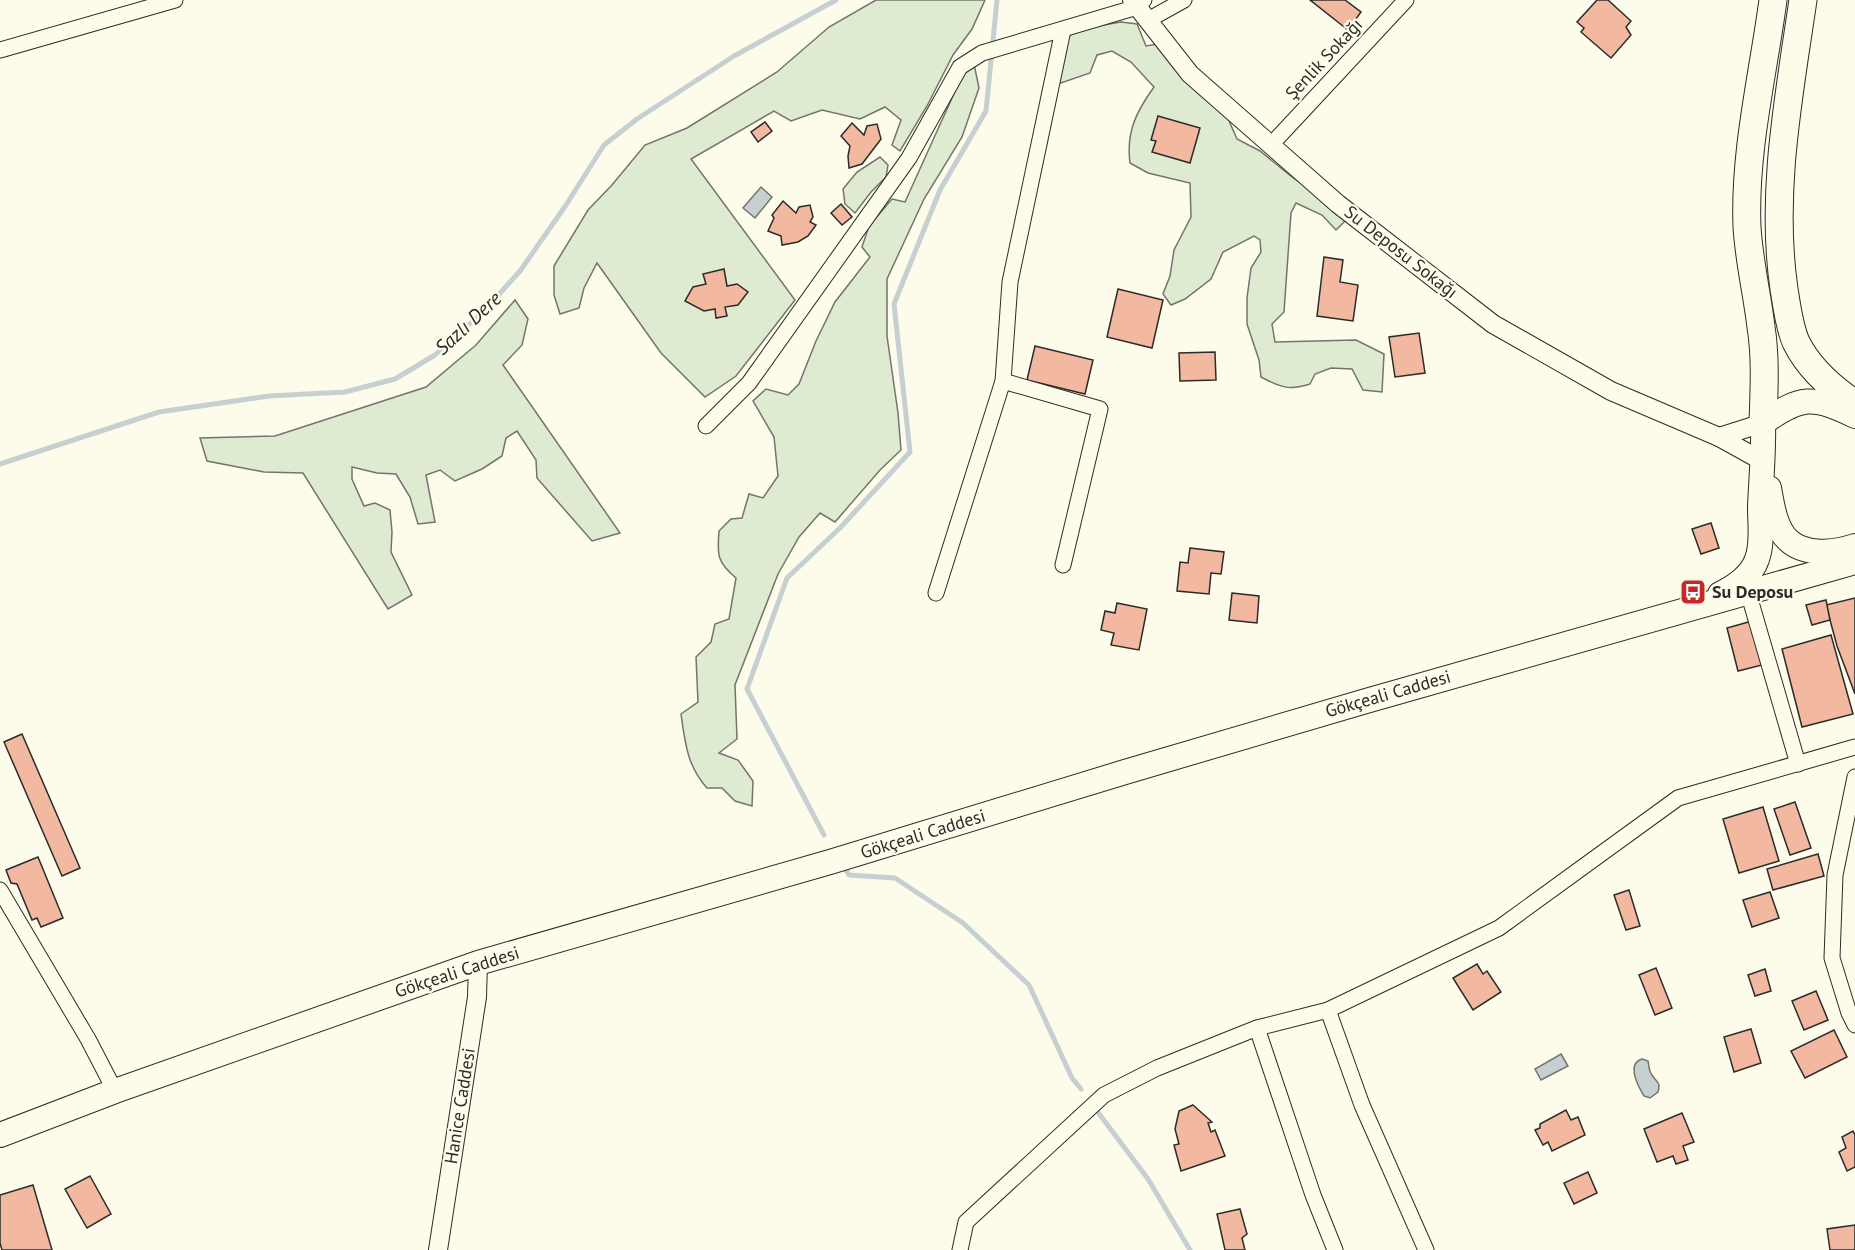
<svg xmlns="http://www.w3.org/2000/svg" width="1855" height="1250" font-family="'PT Sans',sans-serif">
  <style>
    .green { fill: #deebd1; stroke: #74746e; stroke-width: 1.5 }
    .water { fill: #c7d0d0; stroke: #74746e; stroke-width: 1.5 }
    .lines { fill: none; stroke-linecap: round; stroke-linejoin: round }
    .stream { stroke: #c7d0d0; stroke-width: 5 }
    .building { fill: #f2b8a0; stroke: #2b2b2b; stroke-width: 1.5 }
    .minor-casing { stroke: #2b2b2b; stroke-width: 17 }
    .tertiary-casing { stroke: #2b2b2b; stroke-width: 20 }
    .primary-casing { stroke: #2b2b2b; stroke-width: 26 }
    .motorway-casing { stroke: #2b2b2b; stroke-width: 29 }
    .minor { stroke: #fdfbea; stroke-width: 15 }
    .tertiary { stroke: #fdfbea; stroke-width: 18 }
    .primary { stroke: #fdfbea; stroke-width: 24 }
    .motorway { stroke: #fdfbea; stroke-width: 27 }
    .labels { text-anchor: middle; stroke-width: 4.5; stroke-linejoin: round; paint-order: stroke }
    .street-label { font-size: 18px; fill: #2b2b2b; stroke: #fdfbea }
    .poi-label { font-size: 18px; font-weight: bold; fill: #2b2b2b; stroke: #fdfbea; text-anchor: start }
    .water-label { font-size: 20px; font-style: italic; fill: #2b2b2b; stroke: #fdfbea }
  </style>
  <rect width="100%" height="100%" fill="#fdfbea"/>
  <g class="green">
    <polygon points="876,0 985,0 972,29 953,55 927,106 900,151 892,145 901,120 885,107 860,119 822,110 791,121 774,111 691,159 795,300 736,376 705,397 661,353 597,263 584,288 579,308 560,314 554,295 554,266 588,210 612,185 645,145 687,128 777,72 829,27"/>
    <path d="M1121 22 1137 24 1146 46 1158 44 1226 114 1237 139 1260 151 1292 177 1322 198 1346 220 1336 230 1322 215 1296 203 1291 213 1284 312 1272 324 1275 342 1356 340 1384 354 1382 392 1363 390 1352 369 1331 368 1315 374 1310 384C1289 391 1280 387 1261 377L1259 360 1247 324V298L1251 268 1261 252 1260 240 1254 236 1223 252 1211 279 1185 299 1171 305 1163 294 1170 276 1174 250 1191 217 1190 183 1148 173 1130 163C1126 132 1136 112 1154 87L1131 62 1112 51 1097 55 1090 73 1058 84 1059 48 1075 30Z"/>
    <path d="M974 64 979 88 962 137 924 199 887 279V336L898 413 901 450 880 470 835 522 820 513 799 537 778 574 735 685 737 739 719 753 738 760 753 781 752 806 735 801 722 788H707C687 766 685 742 681 714L698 702 696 657 711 642 715 624 729 619 736 578C717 562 717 555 719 531L731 519 742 518 749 494 763 498 778 476 774 437 753 401 766 389 788 395 799 384 816 341 835 302 870 257 862 247 869 226 892 199 905 202 962 76Z"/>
    <polygon points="880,157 888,165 886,177 871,192 855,213 845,204 843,189 857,172"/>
    <polygon points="515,300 528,319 522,345 503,365 620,533 592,541 537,478 536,460 517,431 506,438 502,456 482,469 455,481 440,470 426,475 435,522 418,524 410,497 396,474 377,473 352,467 352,479 364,506 375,503 390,510 392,532 391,552 412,595 388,609 303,473 264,472 207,461 200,438 275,436 426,387 476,345"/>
  </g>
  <g class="water">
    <polygon points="761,187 772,197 755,218 743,208"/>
    <polygon points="1561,1054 1568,1066 1541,1080 1535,1069"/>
    <path d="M1642 1059 1648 1061C1649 1066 1649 1072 1652 1075 1657 1083 1661 1082 1658 1092L1650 1098 1644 1096C1638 1086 1626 1064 1642 1059Z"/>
  </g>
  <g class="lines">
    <g class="stream">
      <polyline points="0,464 159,412 269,396 345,392 395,379 435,355 484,311 520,271 566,205 604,145 637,119 734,56 836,0"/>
      <polyline points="824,835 747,689 787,578 840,528 910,452 894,304 940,190 986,111 997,0"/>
      <polyline points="843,865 849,875 895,878 963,923 1029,985 1072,1078 1081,1089"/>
      <polyline points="1097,1111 1148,1179 1190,1250"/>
    </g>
  </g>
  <g class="building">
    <polygon points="1310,0 1345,0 1361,12 1348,30"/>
    <polygon points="1597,0 1608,0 1631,21 1626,27 1631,35 1611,58 1581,32 1584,28 1577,22"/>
    <polygon points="1158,116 1200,128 1190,163 1152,152 1156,141 1151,140"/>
    <polygon points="765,122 772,131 758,142 751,132"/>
    <polygon points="852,123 864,135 867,126 877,124 881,139 862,164 849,168 848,156 850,146 841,136"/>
    <polygon points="783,201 796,213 799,207 810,205 813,217 810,222 816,225 808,236 798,242 782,245 781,236 768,231 774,218 772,215"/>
    <polygon points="841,204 852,217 842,225 831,213"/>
    <polygon points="1324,257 1343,260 1340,282 1358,285 1353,321 1317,316"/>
    <polygon points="724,269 727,286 737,284 748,292 738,305 725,307 727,316 716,318 715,309 704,311 685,301 693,287 706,284 703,274"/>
    <polygon points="1118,289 1163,300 1152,348 1107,337"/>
    <polygon points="1419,333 1425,373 1395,377 1389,337"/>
    <polygon points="1035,346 1093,360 1085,394 1027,380"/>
    <polygon points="1215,352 1216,380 1180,381 1179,353"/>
    <polygon points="1711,523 1719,548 1701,554 1692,529"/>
    <polygon points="1190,548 1224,552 1221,574 1211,573 1209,594 1177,591 1180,562 1188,563"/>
    <polygon points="1232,593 1259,596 1257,623 1229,620"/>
    <polygon points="1855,598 1855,694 1837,646 1826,605"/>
    <polygon points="1826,600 1830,620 1812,625 1806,605"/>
    <polygon points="1117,603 1147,609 1139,650 1111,645 1114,633 1101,630 1105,611 1115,613"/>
    <polygon points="1752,621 1762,665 1738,671 1727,628"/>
    <polygon points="1831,635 1853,714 1802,727 1782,649"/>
    <polygon points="22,734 80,868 62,876 4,742"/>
    <polygon points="1795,802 1811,848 1790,855 1774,809"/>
    <polygon points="1763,807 1779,861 1739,873 1723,819"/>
    <polygon points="1818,854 1824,876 1773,890 1767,869"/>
    <polygon points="38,857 63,918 41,927 37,918 32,920 17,884 11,883 6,870"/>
    <polygon points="1629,890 1640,926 1626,930 1614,895"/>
    <polygon points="1770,892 1779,918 1752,927 1743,900"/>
    <polygon points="1477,964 1483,974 1487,971 1501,992 1473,1010 1453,978"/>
    <polygon points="1656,968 1672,1008 1655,1015 1639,975"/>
    <polygon points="1765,969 1771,991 1755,996 1748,975"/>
    <polygon points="1816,991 1828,1020 1804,1030 1792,1001"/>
    <polygon points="1751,1029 1761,1063 1734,1072 1724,1037"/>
    <polygon points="1834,1030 1847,1057 1805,1078 1791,1051"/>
    <polygon points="1193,1105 1212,1122 1208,1123 1211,1132 1215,1130 1225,1156 1181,1171 1174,1145 1179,1144 1175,1129 1179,1111"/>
    <polygon points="1566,1110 1571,1120 1578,1117 1585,1135 1552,1151 1548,1142 1543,1145 1535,1130 1540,1128 1540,1124"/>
    <polygon points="1682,1113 1694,1142 1683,1146 1688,1160 1676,1164 1673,1156 1657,1162 1644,1129"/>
    <polygon points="1853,1131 1855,1135 1855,1167 1847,1171 1839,1152 1846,1148 1842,1137"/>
    <polygon points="1588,1172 1597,1193 1574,1204 1564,1183"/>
    <polygon points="90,1176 111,1214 87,1228 65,1189"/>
    <polygon points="33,1185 52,1250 2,1250 0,1243 0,1195"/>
    <polygon points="1240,1209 1247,1234 1242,1238 1245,1250 1225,1250 1217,1214"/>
    <polygon points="1855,1225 1855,1250 1830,1250 1827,1229"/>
  </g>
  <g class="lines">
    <g class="minor-casing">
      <g id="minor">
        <polyline points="1148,20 1184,0"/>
        <polyline points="0,50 175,0"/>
        <polyline points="1271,145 1406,0"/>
        <polyline points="1003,381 1100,409 1063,565"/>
        <polyline points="706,426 749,383 909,158 960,67 982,53 1137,7 1144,0"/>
        <polyline points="1748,592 1798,764"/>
        <polyline points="936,593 1003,381 1010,282 1063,30"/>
        <polyline points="1855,777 1835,875 1832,958 1849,1013 1855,1025"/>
        <polyline points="0,890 88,1039 115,1091"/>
        <polyline points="1328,1010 1362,1105 1426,1250"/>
        <polyline points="1257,1028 1313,1195 1335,1250"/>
        <polyline points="960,1250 966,1222 1104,1095 1157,1068 1257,1028 1328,1010 1499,928 1678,798 1855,747"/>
      </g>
    </g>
    <g class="tertiary-casing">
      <g id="tertiary">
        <polyline points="1132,0 1190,74 1338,204 1493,324 1611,391 1719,437 1764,462"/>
        <polyline points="1719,437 1763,423"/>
        <polyline points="438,1250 477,997 478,963"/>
      </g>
    </g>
    <g class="primary-casing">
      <g id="primary">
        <path d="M1769 488C1772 504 1775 528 1788 540 1805 556 1834 553 1855 546"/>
        <path d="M1720 594C1735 587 1752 575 1757 559 1763 543 1760 524 1760 508 1761 479 1764 451 1763 423 1800 396 1814 395 1855 416"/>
        <polyline points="0,1135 115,1091 478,963 830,862 1125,772 1366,701 1855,562"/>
      </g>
    </g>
    <g class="motorway-casing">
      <g id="motorway">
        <path d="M1803 0C1789 96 1770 193 1784 289 1787 307 1789 326 1796 342 1808 367 1833 389 1855 404"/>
        <path d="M1763 423C1764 391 1766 358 1761 327 1757 293 1749 261 1747 227 1744 151 1763 75 1773 0"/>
      </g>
    </g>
    <use href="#minor" class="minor"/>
    <use href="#tertiary" class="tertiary"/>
    <use href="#primary" class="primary"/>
    <use href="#motorway" class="motorway"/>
  </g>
  <defs>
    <g id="bus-square" transform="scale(1.35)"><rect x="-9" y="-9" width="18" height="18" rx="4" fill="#c62828" stroke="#fdfbea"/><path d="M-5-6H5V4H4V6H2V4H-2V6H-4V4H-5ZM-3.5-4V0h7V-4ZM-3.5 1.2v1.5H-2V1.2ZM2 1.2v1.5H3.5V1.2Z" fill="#fff"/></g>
  </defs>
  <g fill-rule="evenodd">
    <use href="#bus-square" x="1693" y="592"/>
  </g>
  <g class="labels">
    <g class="street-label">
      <text transform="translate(1324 59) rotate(-47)" y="6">Şenlik Sokağı</text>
      <text transform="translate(1401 252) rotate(38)" y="6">Su Deposu Sokağı</text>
      <text transform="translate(1388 694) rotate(-16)" y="6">Gökçeali Caddesi</text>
      <text transform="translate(923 834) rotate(-17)" y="6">Gökçeali Caddesi</text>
      <text transform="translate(457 972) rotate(-18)" y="6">Gökçeali Caddesi</text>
      <text transform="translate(460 1106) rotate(-81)" y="6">Hanice Caddesi</text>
    </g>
    <g class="poi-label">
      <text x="1712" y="598">Su Deposu</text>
    </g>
    <g class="water-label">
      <text transform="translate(468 323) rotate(-43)" y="7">Sazlı Dere</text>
    </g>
  </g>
</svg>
